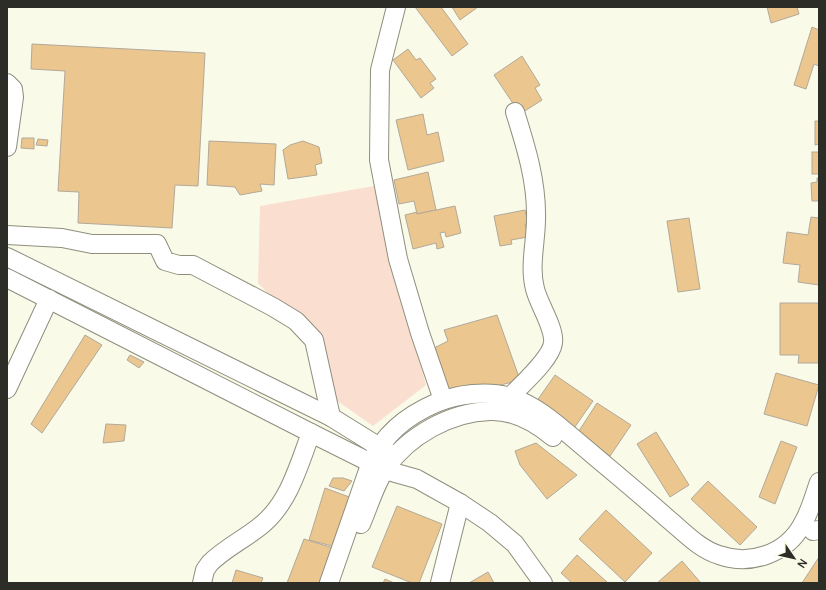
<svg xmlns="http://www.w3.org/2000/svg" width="826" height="590" font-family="Manrope,sans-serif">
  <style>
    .green { fill: #fadfd1 }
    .building { fill: #ebc68e; stroke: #b2a99a }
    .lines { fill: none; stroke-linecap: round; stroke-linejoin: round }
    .minor-casing { stroke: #8f8e7e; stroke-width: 20 }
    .minor { stroke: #fff; stroke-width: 18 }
  </style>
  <rect width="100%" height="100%" fill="#fafae8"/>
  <polygon class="green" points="374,186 426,385 373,426 326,393 314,340 258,283 260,206"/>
  <g class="building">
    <polygon points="415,7 441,7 468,44 452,56"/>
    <polygon points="452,7 478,7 460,20"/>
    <polygon points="767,7 797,7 799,14 771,23"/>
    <polygon points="812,27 819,30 819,66 814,64 806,89 794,85"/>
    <polygon points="32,44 205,53 198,186 175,185 172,228 78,223 79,192 58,191 65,71 31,69"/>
    <polygon points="408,49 416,60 420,58 436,79 430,83 434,88 421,98 393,60"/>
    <polygon points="522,56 540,85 535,88 542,100 520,114 494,75"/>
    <polygon points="423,114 427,135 438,132 444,161 408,170 396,120"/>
    <polygon points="815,121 819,121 819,144 815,145"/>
    <polygon points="22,138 34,138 34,149 21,148"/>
    <polygon points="38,139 48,140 47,146 36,145"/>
    <polygon points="209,141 276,144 274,185 260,184 262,191 240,195 235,187 207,185"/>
    <polygon points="303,141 319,147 322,163 315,165 317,175 288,179 283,150 290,145"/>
    <rect x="812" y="152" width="7" height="22"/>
    <polygon points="428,172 436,210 417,214 414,201 399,204 394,180"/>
    <polygon points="817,178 819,178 819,201 812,201 811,183 817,182"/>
    <polygon points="455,206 461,233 446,237 445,232 440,233 444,247 437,249 436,243 413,249 405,215 417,212 417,214"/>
    <polygon points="525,210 528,224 525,224 528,237 511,240 512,244 500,246 494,216"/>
    <polygon points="811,217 819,218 819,285 798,282 800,265 783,263 787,232 808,235"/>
    <polygon points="689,218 700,289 678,292 667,221"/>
    <polygon points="780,303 819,303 819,363 798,363 799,355 780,355"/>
    <polygon points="497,315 520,380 493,387 447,391 434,348 448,341 444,330"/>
    <polygon points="85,335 102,345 42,433 31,424"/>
    <polygon points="130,355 144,362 139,368 127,360"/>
    <polygon points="776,373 819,385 807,426 764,414"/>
    <polygon points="555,375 593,401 572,431 534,405"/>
    <polygon points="597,403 631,425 610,456 577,434"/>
    <polygon points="106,424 126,425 124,441 103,443"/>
    <polygon points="656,432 689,485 670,497 637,444"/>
    <polygon points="781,441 797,447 775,504 759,497"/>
    <polygon points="536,443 577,475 547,499 520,465 515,451"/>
    <polygon points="333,478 343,478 352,481 344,491 329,486"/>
    <polygon points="708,481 757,527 740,545 691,499"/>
    <polygon points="325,488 352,498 336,547 309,540"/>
    <polygon points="397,506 442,524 419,583 412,583 372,567"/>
    <polygon points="606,510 652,553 625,582 579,539"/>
    <polygon points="304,539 333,548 319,583 287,583"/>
    <polygon points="577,555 608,583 572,583 561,573"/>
    <polygon points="819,557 819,583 802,583"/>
    <polygon points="682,561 701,583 657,583"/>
    <polygon points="236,570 263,578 261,583 232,583"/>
    <polygon points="488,572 494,583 469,583"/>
    <polygon points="385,579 394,583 383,583"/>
  </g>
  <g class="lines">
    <g class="minor-casing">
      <g id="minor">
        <polyline points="396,7 380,70 379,160 398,259 420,333 443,400"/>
        <polyline points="7,83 13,89 14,97 7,147"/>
        <polyline points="7,235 62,238 92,244 157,244 165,261 179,265 193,265 273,307 296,321 314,340 331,417"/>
        <polyline points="7,257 331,417 389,453"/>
        <polyline points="7,278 311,433 385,470 417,479 460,503 440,583"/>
        <polyline points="7,389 49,299"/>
        <path d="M510 397C522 384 551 359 553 343 555 328 539 305 535 289 529 266 536 242 536 219 537 182 526 147 515 112"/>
        <polyline points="460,503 490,523 515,544 543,583"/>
        <path d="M361 524C369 506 375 484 386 468 408 436 450 412 490 411 513 410 536 423 553 437"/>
        <polyline points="813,531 819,530"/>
        <path d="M202 583 205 570 210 563C226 547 247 538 264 523 290 500 299 464 311 433"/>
        <path d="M329 583 371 462C384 434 408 415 436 403 457 394 488 390 510 397 539 406 562 429 585 448 612 471 640 494 667 518 683 531 699 549 719 555 750 566 786 554 802 525 810 512 814 496 819 482"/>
      </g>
    </g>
    <use href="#minor" class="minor"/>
  </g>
  <rect width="826" height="590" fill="none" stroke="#2d2d27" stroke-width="16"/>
  <g transform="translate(794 558) rotate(124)" stroke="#fafae8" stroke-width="3" paint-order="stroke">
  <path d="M0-3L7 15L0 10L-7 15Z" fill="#2d2d27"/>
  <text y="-6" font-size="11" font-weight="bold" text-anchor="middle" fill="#2d2d27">N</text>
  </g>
</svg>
